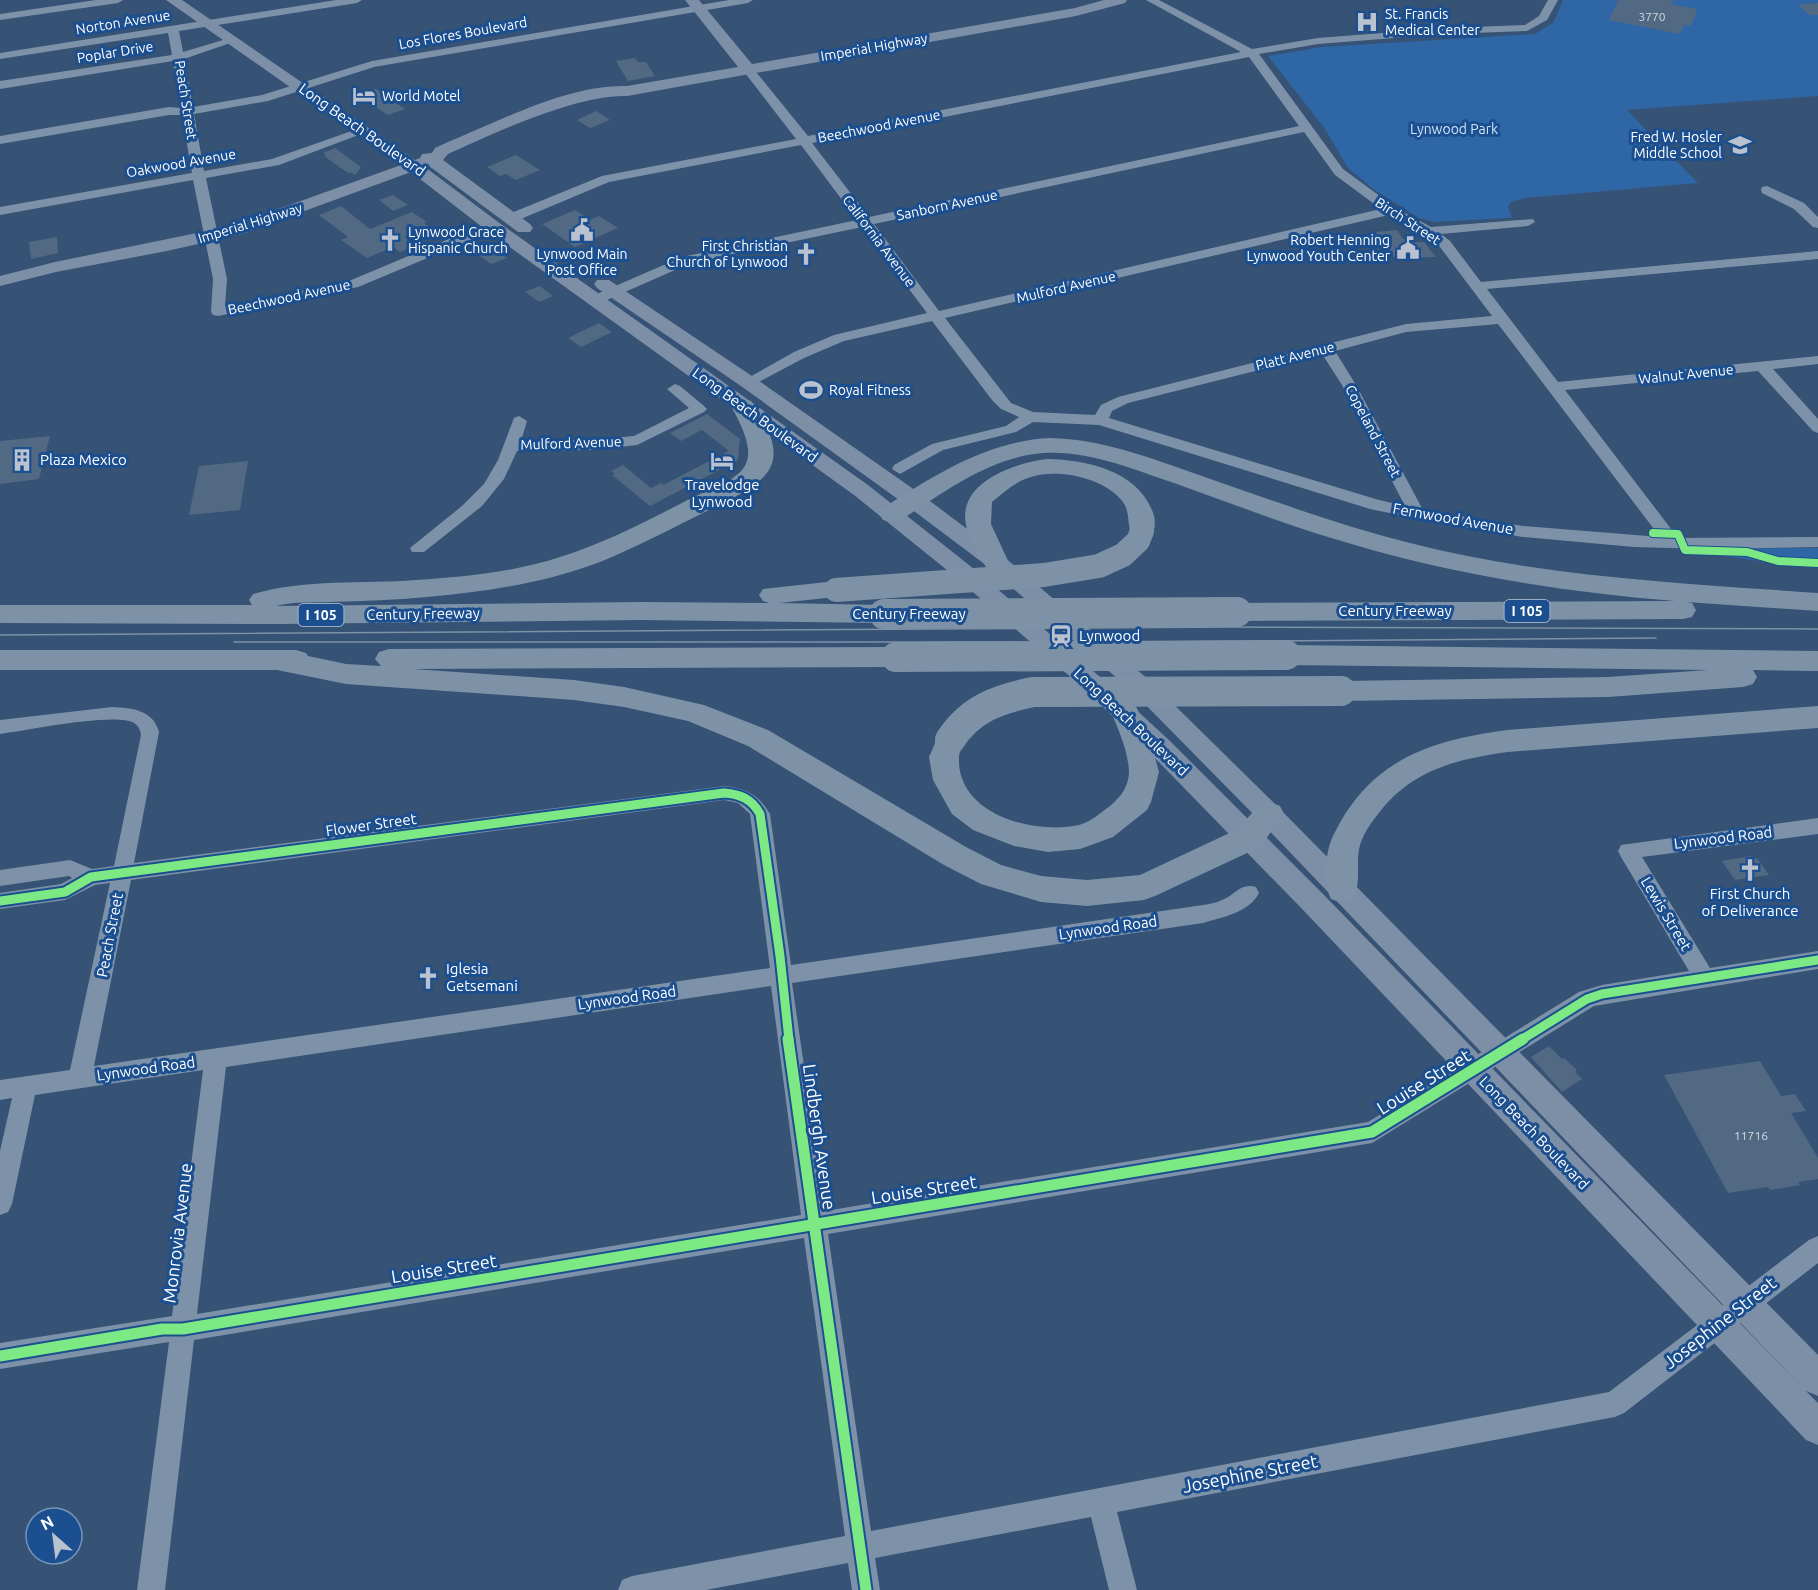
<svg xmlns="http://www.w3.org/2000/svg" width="1818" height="1590" font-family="Ubuntu,sans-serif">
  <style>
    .green { fill: #2f66a5 }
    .building { fill: #526984 }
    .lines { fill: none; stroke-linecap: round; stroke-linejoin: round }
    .minor { fill: #7d92a8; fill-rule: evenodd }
    .major { fill: #7d8ea7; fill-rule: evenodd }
    .highway { fill: #7e92a7; fill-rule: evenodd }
    .tram { stroke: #7e92a7; stroke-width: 1.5 }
    .highway-bridge-far1 { stroke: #7e92a7; stroke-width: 24 }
    .highway-bridge { stroke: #7e92a7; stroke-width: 30 }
    .cycleway-far2-casing { stroke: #1b4f8f; stroke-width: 10 }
    .cycleway-far1-casing { stroke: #1b4f8f; stroke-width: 13 }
    .cycleway-casing { stroke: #1b4f8f; stroke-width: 15 }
    .cycleway-far2 { stroke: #7ce984; stroke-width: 8 }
    .cycleway-far1 { stroke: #7ce984; stroke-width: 9 }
    .cycleway { stroke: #7ce984; stroke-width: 11 }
    .labels { text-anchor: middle; stroke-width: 6; stroke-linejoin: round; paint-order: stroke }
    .number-label { font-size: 12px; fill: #d4dae0 }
    .far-poi-label { font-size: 14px; fill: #fff; stroke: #1b4f8f; text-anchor: start }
    .far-street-label { font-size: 14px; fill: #fff; stroke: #1b4f8f }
    .far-park-label { font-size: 14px; fill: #cfe3fa; stroke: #1b4f8f }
    .shield { fill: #1b4f8f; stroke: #bbcadd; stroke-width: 1.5 }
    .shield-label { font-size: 14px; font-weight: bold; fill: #fff }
    .street-label { font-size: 15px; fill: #fff; stroke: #1b4f8f }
    .poi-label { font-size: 15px; fill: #fff; stroke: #1b4f8f; text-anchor: start }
    .near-street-label { font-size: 18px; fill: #fff; stroke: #1b4f8f }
  </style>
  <rect width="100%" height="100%" fill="#365274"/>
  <g class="green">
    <polygon points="1563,0 1818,0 1818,96 1627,110 1698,183 1526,198 1511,202 1508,207 1512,217 1509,218 1434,222 1419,218 1373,189 1348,168 1325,129 1268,56 1322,47 1535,34 1553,23"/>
    <polygon points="1818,548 1818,566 1780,564 1695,552 1694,549"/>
  </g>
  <g class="building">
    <polygon points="1618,0 1674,0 1671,4 1696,9 1696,14 1691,26 1684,25 1680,34 1609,20"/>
    <polygon points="1818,3 1818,15 1810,15 1797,5"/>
    <polygon points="635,58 638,62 646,62 655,76 628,81 616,61"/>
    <polygon points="376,89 405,109 388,115 356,94"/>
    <polygon points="596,111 610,120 590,128 577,120"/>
    <polygon points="335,148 361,167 355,175 350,172 348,173 324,156 326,155 323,153"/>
    <polygon points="516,155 540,170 516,180 506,174 500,176 487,167"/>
    <polygon points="393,195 408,205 393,211 379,200"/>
    <polygon points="341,206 370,229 412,212 427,222 424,223 429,227 405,237 415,246 400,252 393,247 367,258 341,240 348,237 319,215"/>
    <polygon points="575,210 590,220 599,216 618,228 575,247 542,224"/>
    <polygon points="1397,230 1403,239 1414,239 1415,242 1424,242 1436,257 1395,258 1376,232"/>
    <polygon points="57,237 58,253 31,259 29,242"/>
    <polygon points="485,243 491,247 507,258 491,264 470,249"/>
    <polygon points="539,286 541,287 553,296 539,302 525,292"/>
    <polygon points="599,323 612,332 581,347 568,338"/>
    <polygon points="707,414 740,439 738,460 650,506 612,475 615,474 611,471 623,465 651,488 661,483 663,485 729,451 702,430 681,441 670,433"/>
    <polygon points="50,436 39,479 0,484 0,441"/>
    <polygon points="248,461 240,510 189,515 199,466"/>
    <polygon points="1751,856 1753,859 1757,858 1769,875 1735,880 1722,861"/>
    <polygon points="1549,1046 1562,1059 1564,1058 1577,1070 1575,1072 1582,1079 1562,1092 1531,1057"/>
    <polygon points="1760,1061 1781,1096 1795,1094 1806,1111 1791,1113 1818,1158 1818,1179 1798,1182 1800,1185 1770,1190 1768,1187 1728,1193 1664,1075"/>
  </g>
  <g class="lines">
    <g class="minor">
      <polygon points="96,0 123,0 118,3 0,20 0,14"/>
      <polygon points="336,0 362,0 357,3 179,31 183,52 233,37 239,40 184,59 193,107 262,95 372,61 729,0 753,0 748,3 374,67 268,101 194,114 204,171 272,159 363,127 369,131 279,165 206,178 227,279 225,306 349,281 487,223 492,222 499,226 497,229 358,287 218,316 213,315 211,312 213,279 193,180 0,215 0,207 192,173 182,115 169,115 0,144 0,136 169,107 181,108 173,61 0,89 0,81 172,55 168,33 0,59 0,53"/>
      <path d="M1146 0H1159L1252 49 1318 38 1446 28 1525 25 1539 16 1548 0H1558L1547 20 1527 31 1446 34 1318 44 1259 54 1343 169 1396 208 1431 227 1533 219 1535 222 1528 226 1441 234 1450 241 1481 282 1818 251V259L1487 289 1558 382 1818 356V364L1773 369 1818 419V433L1813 431 1758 371 1565 390 1678 538 1818 537V547L1708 549 1634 547 1523 537 1449 525 1370 509 1099 425 1033 422 1016 432 943 450 900 474 892 469 894 465 932 444 1006 426 1019 417 1001 409 992 400 932 321 844 341 804 358 753 385 748 386 741 382 794 352 834 335 927 313 862 227 691 263 600 303 595 304 588 300 590 297 682 257 857 220 801 145 609 182 516 221H506L504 218 506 215 602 176 796 139 742 69 748 66 752 67 808 136 1241 52ZM1249 57 1299 126 869 217 812 143ZM1304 132 1335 175 1381 209 939 311 874 224ZM1389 215 1424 234 1440 247 1492 316 1406 324 1118 397 1101 405 1095 415 1033 412 1011 403 945 318ZM1498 324 1660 537 1523 526 1423 510 1356 385 1335 351 1406 332ZM1322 354 1342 385 1405 506 1379 500 1109 418 1112 411 1128 403Z"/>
      <polygon points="1767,186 1804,203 1818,217 1818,228 1813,227 1794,209 1762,193 1761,190 1762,187"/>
      <polygon points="675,384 680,386 704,406 707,409 704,412 637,445 592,450 517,451 504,479 482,506 424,552 412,552 410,548 462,506 484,484 498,460 514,418 519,416 527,421 521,441 592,440 634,436 689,408 667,389"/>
      <path d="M112 707C133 708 153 710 159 732L134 863 724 786C746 788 759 795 770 814L791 965 1203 905C1209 904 1216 903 1222 900 1235 895 1241 882 1256 887L1259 893C1249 913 1222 917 1203 923L792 983 825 1211 1368 1122 1579 992 1602 985 1689 971 1621 857 1618 851 1621 845 1818 818V834L1642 857 1710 968 1818 951V969L1594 1006 1372 1143 828 1234 871 1531 1609 1392 1809 1240 1818 1236V1263L1624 1413 1615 1417 1117 1512 1137 1590H1109L1091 1517 875 1558 880 1590H852L848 1563 706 1590H618L622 1580 632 1576 845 1536 804 1238 194 1340 165 1590H137L169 1342 0 1369V1343L172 1316 203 1070 35 1095 12 1204 8 1212 0 1215V1151L12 1098 0 1100V1080L70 1070 110 883 95 885 65 900 0 909V893L61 884 72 878 69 876 0 886V870L70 860 92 869 114 866 141 735C140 730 139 726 134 723 114 712 26 731 0 734V720ZM724 800 738 803 750 814 770 968 94 1066 131 880ZM771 986 801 1215 197 1314 226 1067Z"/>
    </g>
    <path class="major" d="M166 0H182L415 160 420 158 422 154 432 153 435 148 448 142C502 120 569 84 627 86L738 67 685 0H699L752 64 1075 8 1104 0H1127L1125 3 1076 16 627 96C578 94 494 133 448 154L443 160 530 224 533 228 530 232H518L429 166 425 167 498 222 868 485 974 569 1106 682 1170 741 1325 896 1799 1384 1260 821 1133 692 987 566 906 505 741 386 597 288 594 284 597 280H609L755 378 922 495 1003 556 1149 680 1278 807 1818 1355V1396L1806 1391 1818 1403V1445L1806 1440 1305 912 1152 755 1090 694 958 579 854 495 486 230 411 172 242 234 167 251 56 272 0 286V276L55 262 231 226 401 165Z"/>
    <g class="highway">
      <path d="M743 399 751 401C798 469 766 481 707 511 672 528 637 547 600 562 545 583 485 592 427 597 395 600 363 601 331 602 313 603 294 601 276 606L641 602 769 603 763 601 759 595 763 589 836 581 845 584 849 590 845 596 779 603 884 605 894 607 897 614 894 621 884 623 641 620 279 624 0 623V605H252L249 600 253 594C305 579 362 584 416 580 464 577 514 572 560 557 602 544 641 524 680 504 736 475 771 477 731 406L735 401Z"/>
      <path d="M1050 438C1102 439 1150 458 1199 475 1268 499 1338 525 1410 543 1542 577 1682 583 1818 593V611L1686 602 1692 603 1696 610 1692 617 1683 619 1237 621 1227 619 1224 612 1227 605 1237 603 1675 601C1557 592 1440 572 1328 537 1276 521 1225 501 1174 483 1132 469 1089 450 1043 453 990 457 944 492 901 520L892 522 883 520 879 514 883 508C935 475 987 441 1050 438Z"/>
      <path d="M1047 459C1087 460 1135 470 1152 510 1156 519 1156 529 1151 537L1142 539 1133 537C1126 526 1131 513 1123 502 1105 478 1059 468 1031 477 1016 481 1004 492 992 502L991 524 1008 561 1004 567 995 570 986 567C979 556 968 538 966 525 957 482 1015 463 1047 459Z"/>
      <polygon points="1286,645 1818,651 1818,671 1753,670 1757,677 1753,684 1743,687 1608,697 1341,701 1331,698 1327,691 1331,684 1341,681 1608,677 1708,670 1286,665 1276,662 1272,655 1276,648"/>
      <polygon points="896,647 906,650 910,657 906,664 896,667 413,669 574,680 624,687 704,705 768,730 966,847 1001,865 1041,876 1087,880 1140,875 1238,829 1258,806 1269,802 1280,806 1284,814 1260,847 1155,896 1144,900 1087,906 1041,902 981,884 944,865 748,746 688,721 624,707 574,700 346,684 277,670 0,670 0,650 296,650 306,653 308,656 346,664 381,666 375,659 379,652 389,649"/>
      <path d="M1124 700 1134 703 1147 728 1159 772 1151 802 1147 810 1113 837 1080 849 1048 852 1014 846 973 830 952 814 933 780 929 757 940 732 950 729 960 732 965 740C963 745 959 752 959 757 956 815 1035 835 1079 825 1091 822 1100 813 1110 806 1121 797 1129 786 1129 771 1128 751 1118 728 1110 710L1114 703Z"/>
      <path d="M1818 706V728L1508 752C1458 759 1415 769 1382 809 1373 820 1364 832 1360 845 1355 863 1362 882 1353 899L1342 903 1331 899C1322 881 1325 850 1335 832 1372 759 1431 740 1508 730Z"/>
    </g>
    <g class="tram">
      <polyline points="0,635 1232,627 1818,629"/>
      <polyline points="234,642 1147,642 1656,638"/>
    </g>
    <polyline class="highway-bridge-far1" points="836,590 1044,575 1099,566 1123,555 1138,541 1142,531"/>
    <g class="highway-bridge">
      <polyline points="884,614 1237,612"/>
      <polyline points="896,657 1286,655"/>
      <path d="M950 740C970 709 998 699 1033 692L1341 691"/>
    </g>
    <g class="cycleway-far2-casing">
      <polyline id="cycleway-far2" points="1653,533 1678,534 1685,550 1747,552 1778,561 1818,563"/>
    </g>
    <g class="cycleway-far1-casing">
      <g id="cycleway-far1">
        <path d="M0 901 65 892 91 877 724 793C740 794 752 799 760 814L780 956 789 1040"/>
        <polyline points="1521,1040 1587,999 1602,994 1818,960"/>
      </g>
    </g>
    <g class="cycleway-casing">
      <g id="cycleway">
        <polyline points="788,1039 866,1590"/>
        <polyline points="0,1356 162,1329 183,1329 1372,1132 1523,1039"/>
      </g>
    </g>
    <use href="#cycleway-far2" class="cycleway-far2"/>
    <use href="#cycleway-far1" class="cycleway-far1"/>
    <use href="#cycleway" class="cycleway"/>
  </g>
  <defs>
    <g id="hospital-bare" transform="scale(1.8)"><path d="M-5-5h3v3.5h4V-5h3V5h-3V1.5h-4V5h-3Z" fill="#b9c2ce" stroke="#1b4f8f" stroke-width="2.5" paint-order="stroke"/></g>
    <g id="hotel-bare" transform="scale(1.8)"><path d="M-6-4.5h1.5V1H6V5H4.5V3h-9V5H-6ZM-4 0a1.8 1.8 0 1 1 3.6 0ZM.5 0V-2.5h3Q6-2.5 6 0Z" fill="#b9c2ce" stroke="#1b4f8f" stroke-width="2.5" paint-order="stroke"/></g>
    <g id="school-bare" transform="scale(1.8)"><path d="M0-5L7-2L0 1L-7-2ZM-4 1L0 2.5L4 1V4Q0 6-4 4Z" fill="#b9c2ce" stroke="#1b4f8f" stroke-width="2.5" paint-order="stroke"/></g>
    <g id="civic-bare" transform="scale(1.8)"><path d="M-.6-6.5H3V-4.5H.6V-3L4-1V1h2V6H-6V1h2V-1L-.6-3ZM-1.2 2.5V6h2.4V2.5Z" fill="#b9c2ce" stroke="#1b4f8f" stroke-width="2.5" paint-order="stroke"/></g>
    <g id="church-bare" transform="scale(1.8)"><path d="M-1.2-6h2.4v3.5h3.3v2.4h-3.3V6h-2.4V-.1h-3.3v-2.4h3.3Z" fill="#b9c2ce" stroke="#1b4f8f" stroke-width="2.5" paint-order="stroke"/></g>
    <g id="stadium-bare" transform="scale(1.8)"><path d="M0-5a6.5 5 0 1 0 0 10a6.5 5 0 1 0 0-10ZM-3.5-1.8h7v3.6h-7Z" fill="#b9c2ce" stroke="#1b4f8f" stroke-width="2.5" paint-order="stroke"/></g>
    <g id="building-bare" transform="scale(1.8)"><path d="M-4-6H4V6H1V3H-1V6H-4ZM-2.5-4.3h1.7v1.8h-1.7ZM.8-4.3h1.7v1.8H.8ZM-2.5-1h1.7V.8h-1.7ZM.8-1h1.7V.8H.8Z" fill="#b9c2ce" stroke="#1b4f8f" stroke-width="2.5" paint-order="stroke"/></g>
    <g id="station-bare" transform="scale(1.8)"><path d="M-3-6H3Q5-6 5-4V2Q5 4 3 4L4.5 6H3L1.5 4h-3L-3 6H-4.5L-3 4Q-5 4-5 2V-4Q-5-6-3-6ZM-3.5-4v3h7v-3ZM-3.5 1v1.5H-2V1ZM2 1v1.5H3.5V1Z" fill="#b9c2ce" stroke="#1b4f8f" stroke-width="2.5" paint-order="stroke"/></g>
  </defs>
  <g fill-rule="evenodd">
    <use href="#hospital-bare" x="1367" y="22"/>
    <use href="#hotel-bare" x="364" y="96"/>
    <use href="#school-bare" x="1740" y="145"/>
    <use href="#civic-bare" x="582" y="230"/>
    <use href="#church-bare" x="390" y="240"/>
    <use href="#civic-bare" x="1408" y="248"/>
    <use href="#church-bare" x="806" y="254"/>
    <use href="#stadium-bare" x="811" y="390"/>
    <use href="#building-bare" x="22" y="460"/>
    <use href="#hotel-bare" x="722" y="461"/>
    <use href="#station-bare" x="1061" y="636"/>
    <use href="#church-bare" x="1750" y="870"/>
    <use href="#church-bare" x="428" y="978"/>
  </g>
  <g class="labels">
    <g class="number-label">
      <text x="1652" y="21">3770</text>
      <text x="1751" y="1140">11716</text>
    </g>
    <g class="far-poi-label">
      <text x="1385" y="19">St. Francis<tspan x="1385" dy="16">Medical Center</tspan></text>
      <text x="382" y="101">World Motel</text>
      <text x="1722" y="142" text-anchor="end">Fred W. Hosler<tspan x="1722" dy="16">Middle School</tspan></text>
      <text x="408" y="237">Lynwood Grace<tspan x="408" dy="16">Hispanic Church</tspan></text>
      <text x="1390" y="245" text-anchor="end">Robert Henning<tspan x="1390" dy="16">Lynwood Youth Center</tspan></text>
      <text x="788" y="251" text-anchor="end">First Christian<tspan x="788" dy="16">Church of Lynwood</tspan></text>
      <text x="582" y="259" text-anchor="middle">Lynwood Main<tspan x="582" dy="16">Post Office</tspan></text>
      <text x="829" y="395">Royal Fitness</text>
    </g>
    <g class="far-street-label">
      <text transform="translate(123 22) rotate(-9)" y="5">Norton Avenue</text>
      <text transform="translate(463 33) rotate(-10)" y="5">Los Flores Boulevard</text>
      <text transform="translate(874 47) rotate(-10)" y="5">Imperial Highway</text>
      <text transform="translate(115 52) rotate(-9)" y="5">Poplar Drive</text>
      <text transform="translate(186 100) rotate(81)" y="5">Peach Street</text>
      <text transform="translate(879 126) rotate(-11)" y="5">Beechwood Avenue</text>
      <text transform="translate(181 163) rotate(-10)" y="5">Oakwood Avenue</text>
      <text transform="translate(947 205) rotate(-12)" y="5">Sanborn Avenue</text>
      <text transform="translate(1408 221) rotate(33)" y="5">Birch Street</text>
      <text transform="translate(250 223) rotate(-17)" y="5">Imperial Highway</text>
      <text transform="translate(879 241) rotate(53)" y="5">California Avenue</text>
      <text transform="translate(1066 287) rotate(-13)" y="5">Mulford Avenue</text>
      <text transform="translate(289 297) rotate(-12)" y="5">Beechwood Avenue</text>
      <text transform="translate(1295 356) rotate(-14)" y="5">Platt Avenue</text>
      <text transform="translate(1686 374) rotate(-6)" y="5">Walnut Avenue</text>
      <text transform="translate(1373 431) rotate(62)" y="5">Copeland Street</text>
      <text transform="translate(571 443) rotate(-2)" y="5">Mulford Avenue</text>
    </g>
    <g class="far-park-label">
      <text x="1454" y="134">Lynwood Park</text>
    </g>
    <g class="shield">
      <rect x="1504.5" y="600" width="45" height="22" rx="4.5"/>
      <rect x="298.5" y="604" width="45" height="22" rx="4.5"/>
    </g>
    <g class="shield-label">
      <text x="1527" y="616">I 105</text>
      <text x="321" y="620">I 105</text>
    </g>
    <g class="street-label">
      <text transform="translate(362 130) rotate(35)" y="5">Long Beach Boulevard</text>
      <text transform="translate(755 415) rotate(36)" y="5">Long Beach Boulevard</text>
      <text transform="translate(1453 519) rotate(10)" y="5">Fernwood Avenue</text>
      <text x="1395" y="616">Century Freeway</text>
      <text transform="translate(423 614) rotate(-1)" y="5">Century Freeway</text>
      <text x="909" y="619">Century Freeway</text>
      <text transform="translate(1131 722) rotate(43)" y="5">Long Beach Boulevard</text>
      <text transform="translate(371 825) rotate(-8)" y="5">Flower Street</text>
      <text transform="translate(1723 838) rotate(-7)" y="5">Lynwood Road</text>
      <text transform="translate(1666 914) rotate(59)" y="5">Lewis Street</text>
      <text transform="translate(1108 928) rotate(-8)" y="5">Lynwood Road</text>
      <text transform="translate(110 935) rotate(-79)" y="5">Peach Street</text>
      <text transform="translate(627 998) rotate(-8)" y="5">Lynwood Road</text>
      <text transform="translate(146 1069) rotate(-8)" y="5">Lynwood Road</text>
      <text transform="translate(1534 1133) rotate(46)" y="5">Long Beach Boulevard</text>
    </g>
    <g class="poi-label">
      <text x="40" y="465">Plaza Mexico</text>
      <text x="722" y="490" text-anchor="middle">Travelodge<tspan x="722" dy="17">Lynwood</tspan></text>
      <text x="1079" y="641">Lynwood</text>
      <text x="1750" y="899" text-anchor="middle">First Church<tspan x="1750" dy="17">of Deliverance</tspan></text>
      <text x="446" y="974">Iglesia<tspan x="446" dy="17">Getsemani</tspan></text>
    </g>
    <g class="near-street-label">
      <text transform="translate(1424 1082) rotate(-32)" y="6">Louise Street</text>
      <text transform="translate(819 1137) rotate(82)" y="6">Lindbergh Avenue</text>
      <text transform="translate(924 1190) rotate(-9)" y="6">Louise Street</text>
      <text transform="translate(178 1233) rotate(-83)" y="6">Monrovia Avenue</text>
      <text transform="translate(444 1269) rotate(-9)" y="6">Louise Street</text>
      <text transform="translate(1720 1323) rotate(-38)" y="6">Josephine Street</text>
      <text transform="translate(1250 1474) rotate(-11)" y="6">Josephine Street</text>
    </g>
  </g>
  <g transform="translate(54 1536) rotate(332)"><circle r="28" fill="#1b4f8f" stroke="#7695bc" stroke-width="1.5"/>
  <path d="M0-4.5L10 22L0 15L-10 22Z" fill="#b9c2ce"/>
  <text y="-9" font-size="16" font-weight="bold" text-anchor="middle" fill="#ffffff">N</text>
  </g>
</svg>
